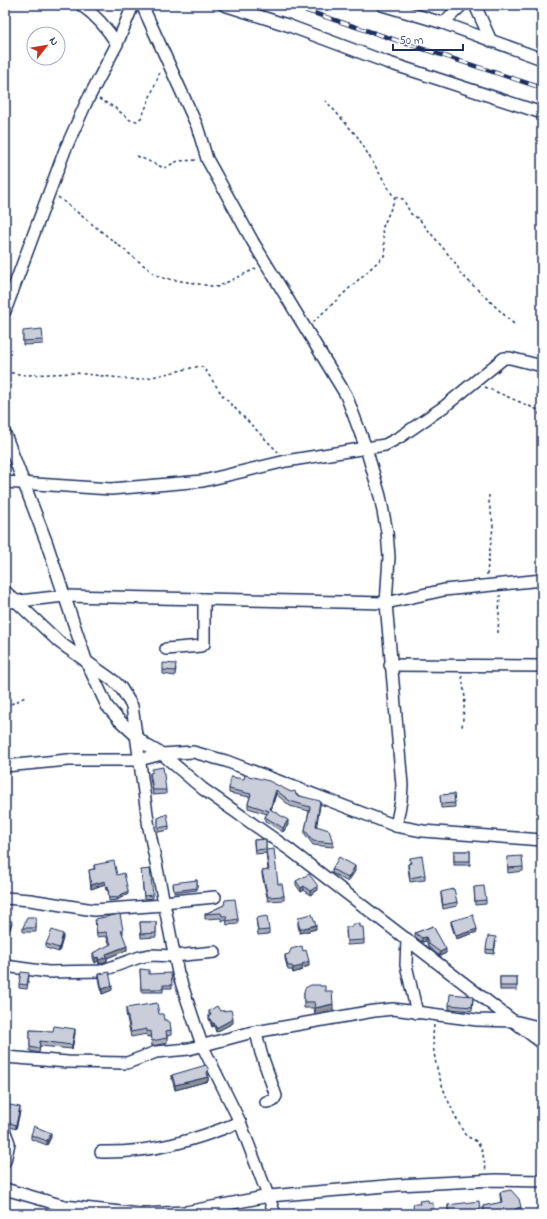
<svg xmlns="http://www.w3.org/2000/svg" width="547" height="1219" font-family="'Indie Flower',sans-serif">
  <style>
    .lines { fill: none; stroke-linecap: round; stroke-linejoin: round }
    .minor-casing { stroke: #1b2f5e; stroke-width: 14 }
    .path { stroke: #1b2f5e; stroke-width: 1.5; stroke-dasharray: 3 3; stroke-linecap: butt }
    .minor { stroke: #fff; stroke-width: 11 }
    .rail-casing { stroke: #1b2f5e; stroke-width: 4.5 }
    .rail { stroke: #fff; stroke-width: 3; stroke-dasharray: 9; stroke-linecap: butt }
    .wall { fill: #aeb1bb; stroke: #1b2f5e }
    .shaded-wall { fill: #8d9099; stroke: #1b2f5e }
    .building { fill: #caceda; stroke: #1b2f5e }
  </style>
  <rect width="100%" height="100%" fill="#fff"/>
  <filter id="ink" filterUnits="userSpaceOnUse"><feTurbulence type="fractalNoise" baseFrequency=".025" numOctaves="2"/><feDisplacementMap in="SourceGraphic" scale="8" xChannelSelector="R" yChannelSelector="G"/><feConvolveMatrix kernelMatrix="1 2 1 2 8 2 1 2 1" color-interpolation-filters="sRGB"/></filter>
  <g filter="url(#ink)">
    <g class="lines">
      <g class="minor-casing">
        <g id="minor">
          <path d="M81 5C97 16 107 28 117 44"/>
          <polyline points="142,5 197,126 207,159 253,242 346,395 366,448 380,496 387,532 389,557 386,603 402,785 401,801 396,826"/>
          <polyline points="224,5 287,25 386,62 542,113"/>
          <polyline points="382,5 443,23 542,59"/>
          <polyline points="475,5 491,41"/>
          <polyline points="443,23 462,5"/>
          <polyline points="5,311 65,150 86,103 117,44 133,5"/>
          <polyline points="5,434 46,541 87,663 107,706 118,719 146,745 162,754 193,752 226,761 396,826 423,831 542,840"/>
          <polyline points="5,482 111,489 203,481 286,461 385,445 400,437 445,406 504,358 510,358 542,366"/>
          <polyline points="5,591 59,642 114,681 121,688 132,706 149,828 178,973 202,1045 240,1122 275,1214"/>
          <polyline points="10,602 65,596 386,603 444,590 542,580"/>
          <polyline points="166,649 201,646 204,644 204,599"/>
          <polyline points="390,665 542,666"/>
          <polyline points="5,766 68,760 139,760 162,754 203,789 290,850 542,1043"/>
          <polyline points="5,898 30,900 94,910 164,905"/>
          <polyline points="163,902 215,897"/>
          <polyline points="407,939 406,965 417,1013"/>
          <polyline points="5,966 48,972 101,971 140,957 151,955 174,956 215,952"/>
          <polyline points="256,1032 261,1053 276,1096 273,1101 266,1102"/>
          <polyline points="5,1057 68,1062 127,1063 156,1052 189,1049 249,1033 374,1011 393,1009 477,1020 514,1021 542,1028"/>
          <polyline points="5,1132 9,1143 5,1161"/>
          <path d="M101 1152C152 1153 193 1141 240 1122"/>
          <polyline points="5,1189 64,1206 140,1214 186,1212 269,1196 398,1185 496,1180 542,1181"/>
        </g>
      </g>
      <g class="path">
        <polyline points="5,11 6,5"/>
        <polyline points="99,99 114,107 130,120 137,121 142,117 160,72"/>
        <polyline points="137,156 164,168 178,161 197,160"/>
        <polyline points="58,197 156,275 163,278 217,287 257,268"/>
        <polyline points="395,197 403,199 411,214 419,219 457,265 460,273 515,325"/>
        <polyline points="313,322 384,256 385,251 382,229 395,199 357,136 326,101"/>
        <polyline points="5,372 26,375 76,373 139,380 200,366 204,368 223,396 278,452"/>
        <polyline points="485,387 536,409 542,418"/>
        <path d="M487 575C488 559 491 543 493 527 493 516 488 506 489 495"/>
        <polyline points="498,633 500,595"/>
        <polyline points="462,676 465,698 462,728"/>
        <polyline points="5,705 14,703 25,697"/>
        <path d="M434 1025C429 1063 447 1101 464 1133 468 1139 473 1138 477 1142 483 1148 484 1162 486 1170"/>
      </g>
      <use href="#minor" class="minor"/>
      <g class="rail-casing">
        <polyline id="rail" points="289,5 542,88"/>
      </g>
      <use href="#rail" class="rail"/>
    </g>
    <g class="wall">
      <polygon points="23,335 43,340 43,344 23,345"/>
      <polygon points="176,668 175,676 163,674 163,670"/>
      <polygon points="150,773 166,790 166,794 153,795 150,777"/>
      <polygon points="231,777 296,795 320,805 316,826 333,843 333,847 313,845 305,834 305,830 309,811 290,806 276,794 271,810 288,825 283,832 265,821 265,817 267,814 248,808 248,804 250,797 229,793 229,789"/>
      <polygon points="454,794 455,807 441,808 440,795"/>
      <polygon points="158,818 169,826 169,830 158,832"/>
      <polygon points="266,839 266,850 278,884 284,896 284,900 268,901 262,875 262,871 268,870 266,853 255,854 254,844 254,840"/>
      <rect x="454" y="851" width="16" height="14"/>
      <polygon points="507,857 523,867 523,871 508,873"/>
      <polygon points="410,858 425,875 425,880 410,882 408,868 408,864 410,863"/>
      <polygon points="94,865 117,875 128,894 117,900 109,901 108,890 106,890 105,884 91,889 89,870 94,869"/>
      <polygon points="332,869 355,871 348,882 332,873"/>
      <polygon points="141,870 153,895 153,898 144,899"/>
      <polygon points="197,880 197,890 174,893 173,885"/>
      <polygon points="296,881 318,890 310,895 304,890 301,892 296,885"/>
      <polygon points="474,887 486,900 486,904 475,905"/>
      <polygon points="441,892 457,902 457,906 443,909 441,896"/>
      <polygon points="224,905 238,919 238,924 227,925 226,920 222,921 221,918 205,919 205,914"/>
      <polygon points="36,917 36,932 23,932 23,928"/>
      <polygon points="256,918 269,930 269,934 258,935"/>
      <polygon points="5,919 12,923 10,930 5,928"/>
      <polygon points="95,919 123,930 123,934 122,934 127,950 107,958 107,961 99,964 98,961 95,963 93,958 93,953 110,945 106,936 97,937"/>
      <polygon points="451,921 477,932 456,939 451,924"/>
      <polygon points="140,922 156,922 156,937 141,938"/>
      <polygon points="298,922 316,929 300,933 298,926"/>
      <polygon points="433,926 446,953 440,956 429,948 426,941 422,942 415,937 415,933"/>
      <polygon points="360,927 364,940 364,944 347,945 346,931"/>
      <polygon points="63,938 59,952 46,948 46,944"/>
      <polygon points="496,941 494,954 486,953 486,949"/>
      <polygon points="285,955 309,966 302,968 302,970 293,973 292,970 288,970 285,959"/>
      <polygon points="140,969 149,974 172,985 172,988 163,988 163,992 141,992"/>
      <polygon points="99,974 112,990 102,994 99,978"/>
      <polygon points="29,977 27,989 19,988 19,984"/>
      <rect x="500" y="977" width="17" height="13"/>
      <polygon points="320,986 325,991 333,1010 315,1014 314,1008 304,1008 304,992"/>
      <polygon points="473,1000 472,1011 449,1009 449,1005"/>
      <polygon points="126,1008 159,1014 164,1020 168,1022 171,1030 171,1035 167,1036 167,1043 152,1046 151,1036 147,1037 147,1034 131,1037 126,1013"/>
      <polygon points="209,1011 220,1011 233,1023 216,1032 214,1026 212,1027 209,1019"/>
      <polygon points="30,1030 75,1033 72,1049 40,1046 39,1053 30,1051"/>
      <polygon points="172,1075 209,1075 208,1075 208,1081 175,1090 172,1079"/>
      <polygon points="20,1111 16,1129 5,1125 5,1120"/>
      <polygon points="31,1135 51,1137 47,1145 31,1139"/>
      <polygon points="500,1192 521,1212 515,1213 515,1214 484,1214 483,1206 501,1203 500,1196"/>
      <polygon points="448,1205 480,1210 480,1214 448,1214"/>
    </g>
    <g class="shaded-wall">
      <polygon points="276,790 276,794 270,813 270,809"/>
      <polygon points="320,801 320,805 316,830 316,826"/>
      <polygon points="288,820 288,825 283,832 283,828"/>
      <polygon points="355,866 355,871 348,882 348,878"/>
      <polygon points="105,881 105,884 91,889 91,885"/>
      <polygon points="108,886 108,890 106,890 106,887"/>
      <polygon points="304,886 304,890 301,892 301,888"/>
      <polygon points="318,886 318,890 310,895 310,891"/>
      <polygon points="128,891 128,894 117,900 117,897"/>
      <polygon points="316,925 316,929 300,933 300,929"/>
      <polygon points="477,929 477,932 456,939 456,936"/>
      <polygon points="63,934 63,938 59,952 59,948"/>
      <polygon points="426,937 426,941 422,942 422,938"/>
      <polygon points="127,946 127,950 107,958 107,961 99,964 99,960 106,954"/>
      <polygon points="446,949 446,953 440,956 440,952"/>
      <polygon points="98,957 98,961 95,963 95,958"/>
      <polygon points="309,961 309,966 302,968 302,970 293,973 293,968 302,964"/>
      <polygon points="112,986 112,990 102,994 102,989"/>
      <polygon points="333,1004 333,1010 315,1014 315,1008"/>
      <polygon points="233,1019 233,1023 216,1032 216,1028"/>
      <polygon points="212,1023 214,1023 214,1026 212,1027"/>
      <polygon points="75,1029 75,1033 72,1049 72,1045"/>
      <polygon points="208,1077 208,1081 175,1090 175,1085"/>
      <polygon points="20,1107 20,1111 16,1129 16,1125"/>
      <polygon points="51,1133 51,1137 47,1145 47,1141"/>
      <polygon points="521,1207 521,1212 515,1214 515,1209"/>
    </g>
    <g class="building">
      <polygon points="42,329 43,340 23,341 23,331"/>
      <polygon points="163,663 176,664 175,671 163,670"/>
      <polygon points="163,767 166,790 153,790 150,773 152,773 152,769"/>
      <polygon points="245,775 269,781 291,792 295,791 296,795 320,801 316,826 329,830 333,843 313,841 305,830 310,807 290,801 276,790 270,809 288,820 283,828 265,817 269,811 248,804 251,794 229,789 231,777 244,779"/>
      <polygon points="454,794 455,803 441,804 440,795"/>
      <polygon points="167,814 169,826 158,828 158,818"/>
      <polygon points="266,839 266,849 255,850 254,840"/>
      <polygon points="274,849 278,884 282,884 284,896 268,897 262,871 269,870 266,850"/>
      <rect x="454" y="851" width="16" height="10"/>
      <polygon points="422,856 425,875 410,878 408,864 411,863 410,858"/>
      <polygon points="522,856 523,867 508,868 507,857"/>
      <polygon points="339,857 355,866 348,878 332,869"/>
      <polygon points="114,861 117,875 124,873 128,891 117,897 109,898 108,886 106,887 105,881 91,885 89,870 95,869 94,865"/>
      <polygon points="150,869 153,895 144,896 141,870"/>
      <polygon points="309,874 318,886 310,891 304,886 301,888 296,881"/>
      <polygon points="197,880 197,888 174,891 173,883"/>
      <polygon points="484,886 486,900 475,901 474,887"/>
      <polygon points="454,889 457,902 443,905 441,892"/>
      <polygon points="235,899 238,919 227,921 226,916 222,916 221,913 205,914 224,905 225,900"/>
      <polygon points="120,914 123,930 121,930 127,946 106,954 107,957 99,960 98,957 95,958 93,953 111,944 106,932 97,933 95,919"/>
      <polygon points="312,914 316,925 300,929 298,922 299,917"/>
      <polygon points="473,915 477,929 456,936 451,921"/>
      <polygon points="267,916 269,930 258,931 256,918"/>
      <polygon points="27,917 36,917 36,928 23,928"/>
      <polygon points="5,919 12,921 10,928 5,926"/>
      <polygon points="140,922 156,922 156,933 141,934"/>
      <polygon points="353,924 360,924 360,927 363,927 364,940 347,941 346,927 352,927"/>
      <polygon points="433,926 446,949 440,952 429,944 426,937 422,938 415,933"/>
      <polygon points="52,930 63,934 59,948 46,944"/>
      <polygon points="488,936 496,937 494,950 486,949"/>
      <polygon points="302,946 303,951 306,950 309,961 302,964 302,966 293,968 292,966 288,966 285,955 289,954 291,949"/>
      <polygon points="140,969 149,970 149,974 171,973 172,985 163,985 163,989 141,989"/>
      <polygon points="21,972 29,973 27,985 19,984"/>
      <polygon points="109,972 112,986 102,989 99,974"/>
      <rect x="500" y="977" width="17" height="9"/>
      <polygon points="311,985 320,985 320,986 325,986 325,991 332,991 333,1004 315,1008 314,1002 304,1002 304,992 305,988"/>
      <polygon points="450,994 473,996 472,1007 449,1005"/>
      <polygon points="157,1003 159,1014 163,1014 164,1020 168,1020 168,1022 170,1022 171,1030 166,1031 167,1038 152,1041 151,1031 147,1032 147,1029 131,1032 126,1008"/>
      <polygon points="217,1006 220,1011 231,1010 233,1019 216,1028 214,1023 212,1023 209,1016 211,1015 209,1011"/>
      <polygon points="54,1026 75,1029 72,1045 40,1041 39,1049 30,1047 30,1030 53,1031"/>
      <polygon points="206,1065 209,1070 207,1072 208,1077 175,1085 172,1075"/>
      <polygon points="10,1105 20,1107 16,1125 5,1121"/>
      <polygon points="34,1126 51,1133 47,1141 31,1135"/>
      <polygon points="511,1190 519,1199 521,1207 515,1209 515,1214 485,1214 483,1206 502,1202 500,1192"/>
      <polygon points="428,1200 429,1203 433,1203 433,1214 414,1214 413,1204 420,1204 419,1201"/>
      <polygon points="479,1201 480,1210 460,1213 460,1214 449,1214 448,1205"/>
      <polygon points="46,1211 57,1214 25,1214 25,1212"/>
    </g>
  </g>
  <rect width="547" height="1219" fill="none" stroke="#fff" stroke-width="20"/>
  <rect x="10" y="10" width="527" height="1199" fill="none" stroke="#1b2f5e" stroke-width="1.5" filter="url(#ink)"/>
  <g transform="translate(46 46) rotate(59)"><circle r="19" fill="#ffffff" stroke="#a4acbf"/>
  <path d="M0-3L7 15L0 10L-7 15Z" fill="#c8321e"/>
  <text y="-6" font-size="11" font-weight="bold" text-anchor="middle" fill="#1b2f5e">N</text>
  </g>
  <path d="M393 44v6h70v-6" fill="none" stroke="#1b2f5e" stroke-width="2"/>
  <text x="399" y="44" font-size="12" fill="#1b2f5e" stroke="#ffffff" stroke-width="3" paint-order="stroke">50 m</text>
</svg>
